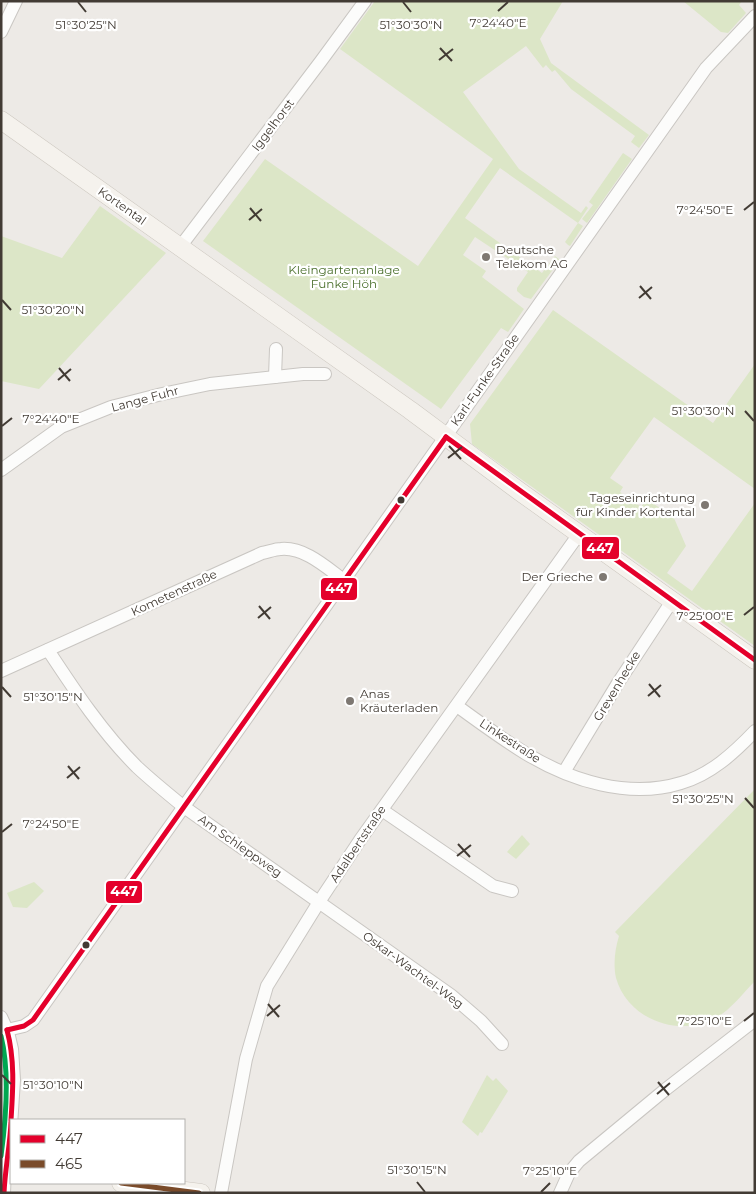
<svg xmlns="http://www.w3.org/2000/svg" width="756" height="1194" font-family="Montserrat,sans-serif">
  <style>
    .green { fill: #dce6c7 }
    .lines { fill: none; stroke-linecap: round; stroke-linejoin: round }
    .street-casing { stroke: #c9c6c2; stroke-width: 14 }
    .secondary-casing { stroke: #cdc8c0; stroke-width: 19 }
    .street { stroke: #fcfcfb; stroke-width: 12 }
    .secondary { stroke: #f5f2ed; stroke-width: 18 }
    .bus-1-casing { stroke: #fff; stroke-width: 9 }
    .bus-2-casing { stroke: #fff; stroke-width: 9 }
    .bus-3-casing { stroke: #fff; stroke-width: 9 }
    .bus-1 { stroke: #e4002b; stroke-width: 5 }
    .bus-2 { stroke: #7a4b2a; stroke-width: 5 }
    .bus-3 { stroke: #00a651; stroke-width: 5 }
    .ticks { fill: none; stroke: #423b34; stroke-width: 2 }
    .poi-dot { fill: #7e7872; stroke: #fff; stroke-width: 2 }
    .bus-dot { fill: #423b34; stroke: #fff; stroke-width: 2 }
    .labels { text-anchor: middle; stroke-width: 4.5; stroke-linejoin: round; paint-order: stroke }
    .street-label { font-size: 12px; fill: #423b34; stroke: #fff }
    .poi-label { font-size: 12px; fill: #423b34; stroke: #fff; text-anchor: start }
    .park-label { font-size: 12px; fill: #4a6f2c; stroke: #fff }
    .ticks-label { font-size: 12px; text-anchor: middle; fill: #423b34; stroke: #fff; stroke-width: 4.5; stroke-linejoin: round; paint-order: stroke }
    .line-badge { stroke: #fff; stroke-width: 2 }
    .badge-label { font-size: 14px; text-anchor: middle; font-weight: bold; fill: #fff }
  </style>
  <rect width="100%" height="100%" fill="#edeae6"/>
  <g class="green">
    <polygon points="375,1 563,1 540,39 551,63 649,135 639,148 631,142 635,136 571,89 555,70 552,72 546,65 543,68 526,46 463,92 519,169 581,213 586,206 588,208 578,223 500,168 465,218 542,273 555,256 560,260 531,299 524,297 517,291 517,288 528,272 475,237 463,255 486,271 482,277 524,309 508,332 501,328 441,409 203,241 265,159 418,266 493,159 340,49"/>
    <polygon points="683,1 742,1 739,5 746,13 728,33 721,32"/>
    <polygon points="623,153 632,159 587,223 582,219 593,205 589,202"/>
    <polygon points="100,206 166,253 39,389 1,381 1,236 62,258"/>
    <polygon points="578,223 583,226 570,246 568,245 565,242"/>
    <polygon points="553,310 713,423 755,364 755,489 654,417 610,478 623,487 620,492 641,507 647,499 674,518 686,546 667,573 692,591 755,503 755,646 472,444 470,424"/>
    <path d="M755 789V981C741 995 728 1014 709 1021 673 1036 627 1017 616 978 613 964 615 949 619 936L615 932Z"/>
    <polygon points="522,835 530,844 516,859 507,852"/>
    <polygon points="34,882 44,891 27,908 13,907 7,893"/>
    <polygon points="487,1075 493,1081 496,1078 508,1091 482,1133 480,1132 478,1136 462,1122"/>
  </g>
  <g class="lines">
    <g class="street-casing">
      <g id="street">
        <polyline points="1,32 16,1"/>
        <polyline points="180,247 321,61 365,1"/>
        <polyline points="275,377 276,349"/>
        <polyline points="1,470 61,427 111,407 162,394 210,384 303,374 325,374"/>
        <path d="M48 650C75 691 102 732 137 767 152 781 168 794 184 807L452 996 481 1021 502 1044"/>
        <path d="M1 671 262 553C268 552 275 549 281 549 305 547 327 568 345 581"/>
        <path d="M457 706C479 722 502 739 525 753 571 781 629 799 681 783 710 775 734 753 755 731"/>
        <polyline points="564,772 618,683 672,601"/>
        <polyline points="382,810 493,886 512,891"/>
        <polyline points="1,1017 8,1032 12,1049 14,1080 9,1156 5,1170 4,1193"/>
        <polyline points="7,1030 24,1026 33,1020 706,68 755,16"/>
        <polyline points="221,1193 246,1059 267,986 319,902 360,840 579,534"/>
        <polyline points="560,1193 569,1173 579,1161 666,1089 755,1020"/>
      </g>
    </g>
    <g class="secondary-casing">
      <g id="secondary">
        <polyline points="1,120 410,410 519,491 755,660"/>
        <polyline points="1,1169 11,1170"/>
        <polyline points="121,1183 201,1193"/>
      </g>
    </g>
    <use href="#street" class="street"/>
    <use href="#secondary" class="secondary"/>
    <g class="bus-1-casing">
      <g id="bus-1">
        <polyline points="446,437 755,660"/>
        <polyline points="7,1030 24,1026 33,1020 446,437"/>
        <path d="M7 1030C15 1060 13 1089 11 1120"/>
        <path d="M4 1193C5 1169 10 1146 11 1122"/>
      </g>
    </g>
    <g class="bus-2-casing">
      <polyline id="bus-2" points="121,1183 199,1193"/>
    </g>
    <g class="bus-3-casing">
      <path id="bus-3" d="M1 1036C10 1072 6 1119 1 1156"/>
    </g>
    <use href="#bus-1" class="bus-1"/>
    <use href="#bus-2" class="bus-2"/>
    <use href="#bus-3" class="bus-3"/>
  </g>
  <path class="ticks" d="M78 2 86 12M403 2 411 12M498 11 508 2M440 48 452 61M439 60 453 49M250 208 261 221M744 210 754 202M249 220 262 209M640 286 651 299M639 298 652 287M2 300 11 310M59 368 70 381M58 380 71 369M745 411 754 421M2 426 12 418M449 446 461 459M448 458 462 447M259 606 270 619M744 615 754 607M258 618 271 607M649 684 660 697M2 687 11 697M648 696 661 685M68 766 79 779M67 778 80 767M745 798 754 808M2 832 12 824M458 844 470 857M457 856 471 845M268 1004 279 1017M267 1016 280 1005M744 1021 754 1013M2 1075 11 1084M658 1082 669 1095M657 1094 670 1083M417 1182 425 1192M541 1192 550 1183"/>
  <g class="poi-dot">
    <circle cx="486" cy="257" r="5"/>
    <circle cx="705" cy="505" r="5"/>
    <circle cx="603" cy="577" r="5"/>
    <circle cx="350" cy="701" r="5"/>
  </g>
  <g class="bus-dot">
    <circle cx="401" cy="500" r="4.5"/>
    <circle cx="86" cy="945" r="4.5"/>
  </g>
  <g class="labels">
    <g class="street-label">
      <text transform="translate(273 125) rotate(-53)" y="4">Iggelhorst</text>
      <text transform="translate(122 206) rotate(35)" y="4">Kortental</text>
      <text transform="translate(485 380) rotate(-55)" y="4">Karl-Funke-Straße</text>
      <text transform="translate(145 399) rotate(-15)" y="4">Lange Fuhr</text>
      <text transform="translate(174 593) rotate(-25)" y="4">Kometenstraße</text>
      <text transform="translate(617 686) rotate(-59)" y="4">Grevenhecke</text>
      <text transform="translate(510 741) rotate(33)" y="4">Linkestraße</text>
      <text transform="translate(358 844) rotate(-56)" y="4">Adalbertstraße</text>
      <text transform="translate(240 846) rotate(35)" y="4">Am Schleppweg</text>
      <text transform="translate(413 970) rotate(36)" y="4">Oskar-Wachtel-Weg</text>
    </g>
    <g class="poi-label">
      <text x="496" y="254">Deutsche<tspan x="496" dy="14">Telekom AG</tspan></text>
      <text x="695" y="502" text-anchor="end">Tageseinrichtung<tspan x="695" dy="14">für Kinder Kortental</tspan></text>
      <text x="593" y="581" text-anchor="end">Der Grieche</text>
      <text x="360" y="698">Anas<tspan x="360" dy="14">Kräuterladen</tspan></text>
    </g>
    <g class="park-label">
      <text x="344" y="274">Kleingartenanlage<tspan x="344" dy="14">Funke Höh</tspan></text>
    </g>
  </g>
  <g class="ticks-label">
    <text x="498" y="27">7°24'40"E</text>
    <text x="86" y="29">51°30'25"N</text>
    <text x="411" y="29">51°30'30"N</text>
    <text x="705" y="214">7°24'50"E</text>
    <text x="53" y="314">51°30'20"N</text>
    <text x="703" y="415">51°30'30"N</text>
    <text x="51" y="423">7°24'40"E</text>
    <text x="705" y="620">7°25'00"E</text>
    <text x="53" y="701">51°30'15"N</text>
    <text x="703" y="803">51°30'25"N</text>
    <text x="51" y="828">7°24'50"E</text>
    <text x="705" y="1025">7°25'10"E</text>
    <text x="53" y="1089">51°30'10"N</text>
    <text x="417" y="1174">51°30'15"N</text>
    <text x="550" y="1175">7°25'10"E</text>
  </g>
  <g class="line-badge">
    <rect x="581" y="536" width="39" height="24" rx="5" fill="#e4002b"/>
    <rect x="320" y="577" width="38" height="24" rx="5" fill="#e4002b"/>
    <rect x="105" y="880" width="38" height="24" rx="5" fill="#e4002b"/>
  </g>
  <g class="badge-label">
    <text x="600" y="553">447</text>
    <text x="339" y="593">447</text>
    <text x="124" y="896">447</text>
  </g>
  <rect width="756" height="1194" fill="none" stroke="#423b34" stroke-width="5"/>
  <rect x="10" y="1119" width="175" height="65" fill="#ffffff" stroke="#b3b1ae"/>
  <rect x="20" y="1135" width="25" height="8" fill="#e4002b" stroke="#b3b1ae"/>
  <text x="55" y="1144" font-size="15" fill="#423b34">447</text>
  <rect x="20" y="1160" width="25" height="8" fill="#7a4b2a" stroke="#b3b1ae"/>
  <text x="55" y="1169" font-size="15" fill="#423b34">465</text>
</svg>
